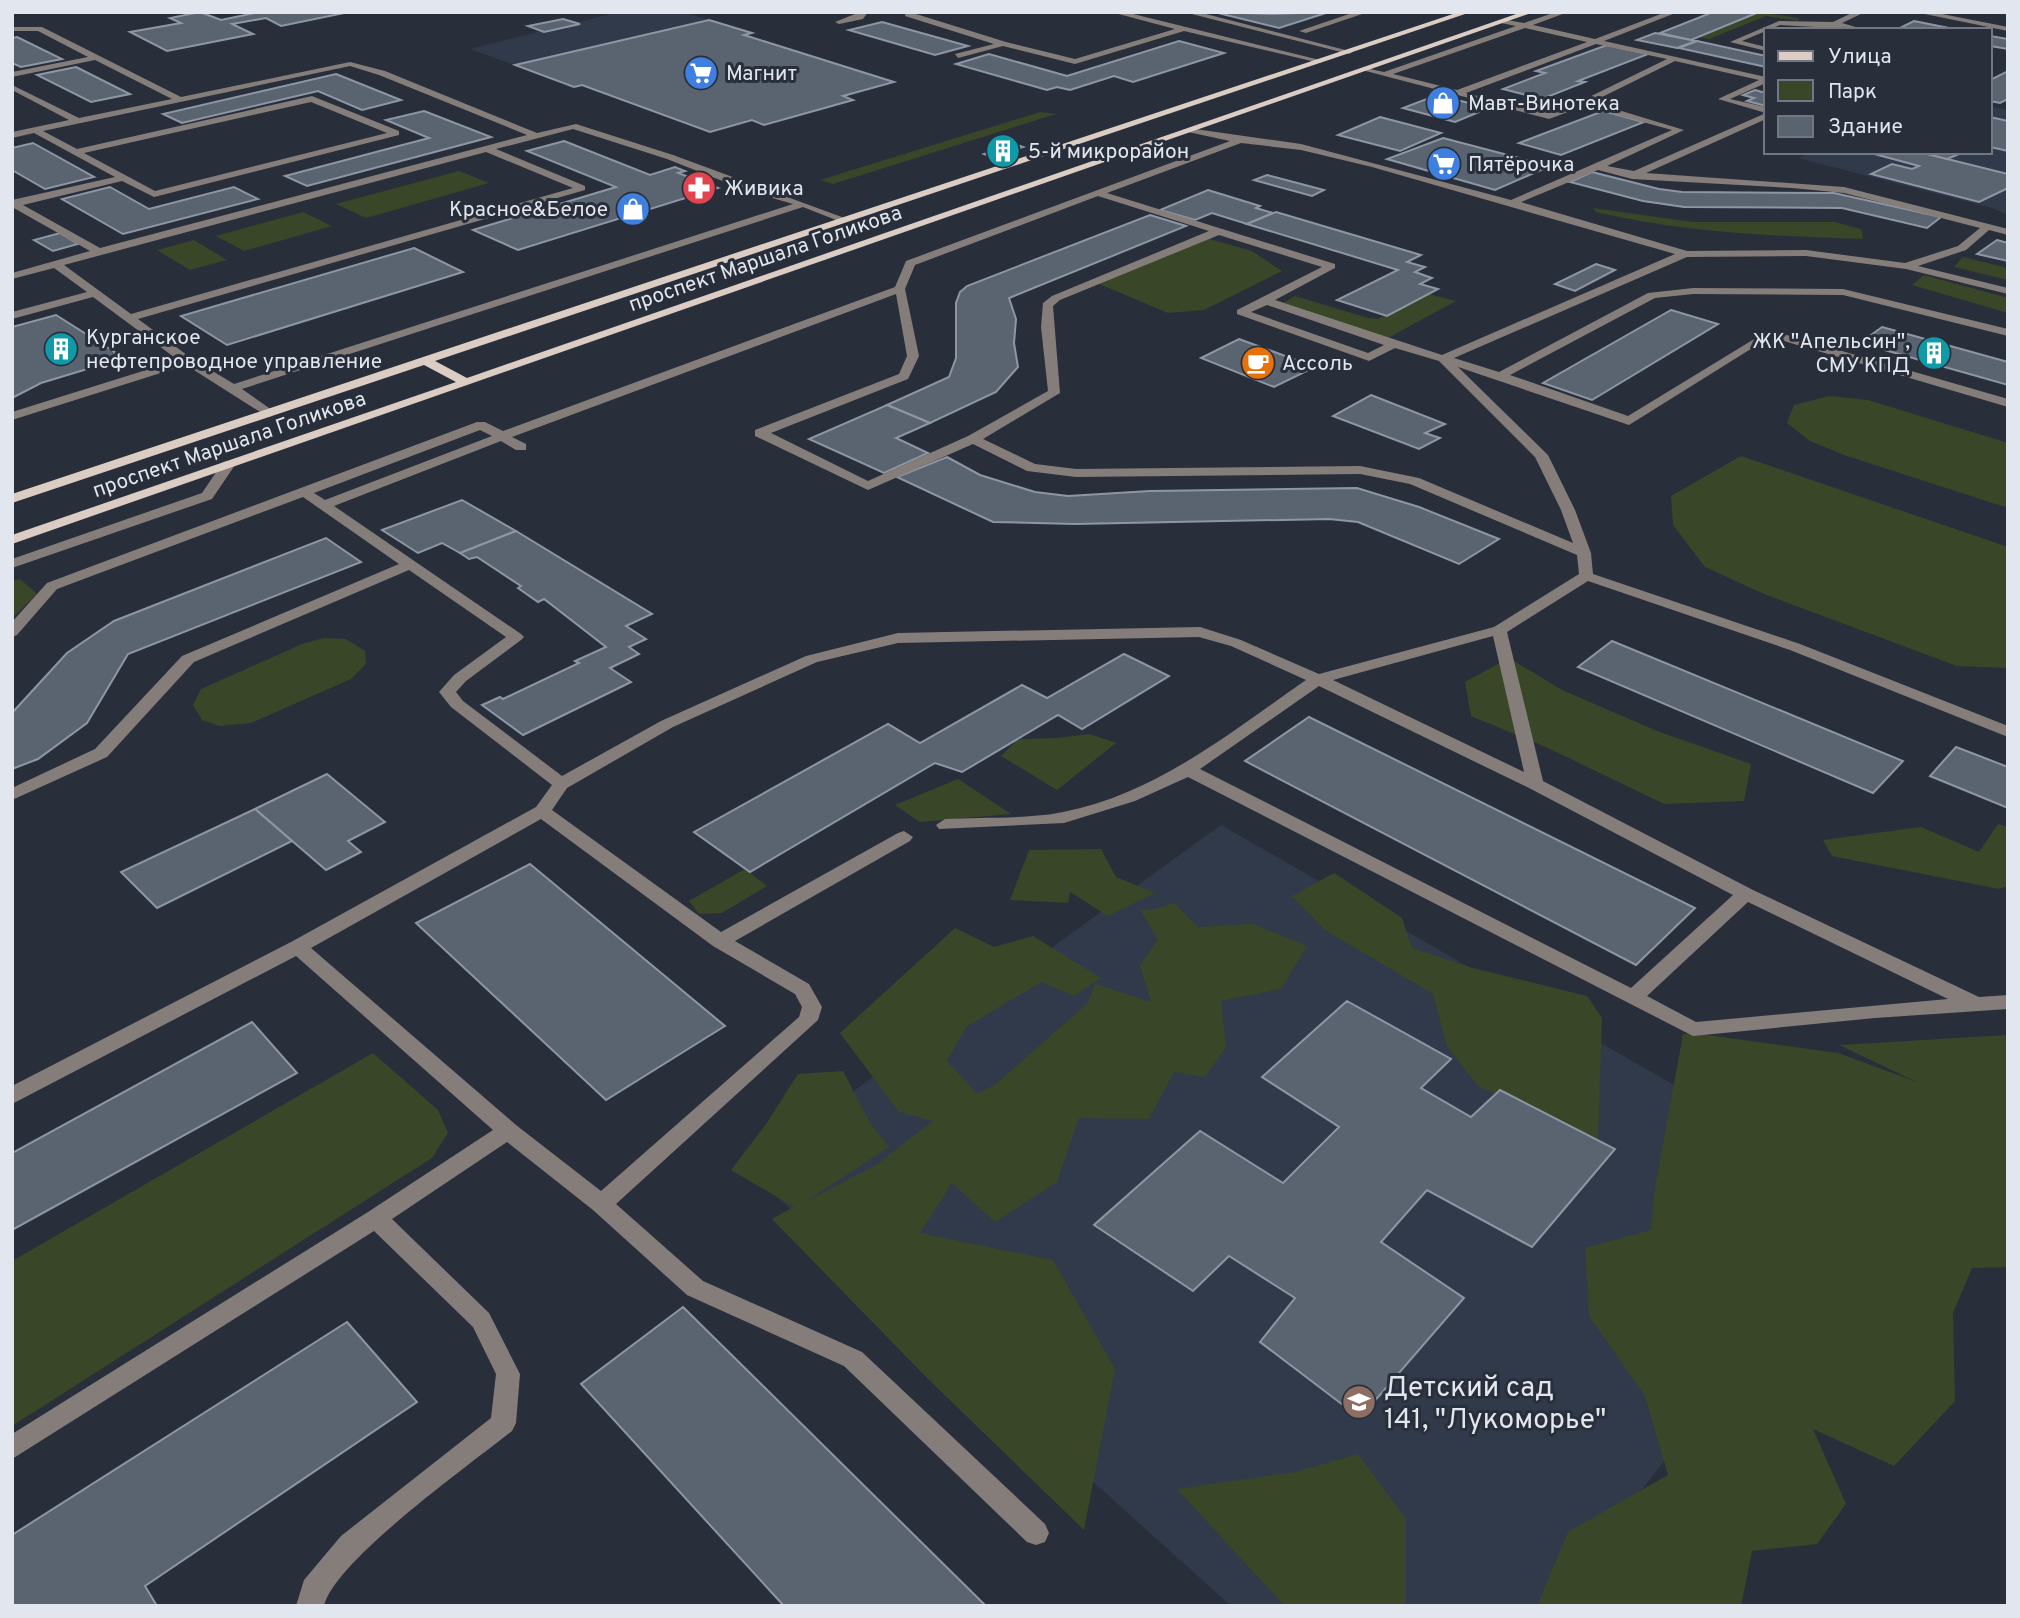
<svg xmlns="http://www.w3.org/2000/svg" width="2020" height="1618" font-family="Overpass,sans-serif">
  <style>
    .built { fill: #313a4b }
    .green { fill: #394627 }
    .building { fill: #5a6370; stroke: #8e96a5; stroke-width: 2 }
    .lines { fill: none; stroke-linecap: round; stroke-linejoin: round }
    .minor { fill: #857d7a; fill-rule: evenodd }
    .major { fill: #dbccc4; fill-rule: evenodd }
    .labels { text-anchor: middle; stroke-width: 6; stroke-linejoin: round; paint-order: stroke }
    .far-poi-label { font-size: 21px; fill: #e2e6ee; stroke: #282f3b; text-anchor: start }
    .far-street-label { font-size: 21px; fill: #e2e6ee; stroke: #282f3b }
    .near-poi-label { font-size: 28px; fill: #e2e6ee; stroke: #282f3b; text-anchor: start }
  </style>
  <rect width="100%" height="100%" fill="#282f3b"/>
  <g class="built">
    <polygon points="619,12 683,12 709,20 515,65 470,49"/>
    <polygon points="1990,106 2008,110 2008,215 1992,208 1798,158 1811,152 1990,152"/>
    <polygon points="1221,825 1873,1199 1549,1606 1231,1606 746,1169"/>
  </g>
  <g class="green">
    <polygon points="1759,12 1799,18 1798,21 1766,16 1709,39 1699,37"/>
    <polygon points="1040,112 1056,114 833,184 820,180"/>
    <polygon points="459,171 489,183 366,218 336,204"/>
    <path d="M1593 208 1693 222H1835L1861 229 1863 239C1774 236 1684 233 1596 212Z"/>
    <polygon points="303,212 332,226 244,251 216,236"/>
    <polygon points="1206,238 1252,251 1282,271 1204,310 1168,313 1092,281"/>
    <polygon points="194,240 227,260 190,270 157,250"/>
    <polygon points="1963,257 2008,268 2008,280 1954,267"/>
    <polygon points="1924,275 2008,298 2008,313 1912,285"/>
    <polygon points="1428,294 1456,301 1386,339 1280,305 1295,296 1368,318 1378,319"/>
    <polygon points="1829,396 1868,400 2008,443 2008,508 1844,455 1810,441 1787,423 1794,405"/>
    <polygon points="1741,456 2008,547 2008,668 1957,666 1764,594 1705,567 1673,525 1671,496"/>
    <polygon points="20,579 37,594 12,618 12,581"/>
    <polygon points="324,638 346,639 365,651 366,664 351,679 251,723 220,726 202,720 193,705 201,689 302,644"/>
    <polygon points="1509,658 1562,690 1657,731 1751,764 1744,801 1664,804 1548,748 1471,716 1465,682"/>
    <polygon points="1090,734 1116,743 1057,790 1001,756 1018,739 1057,738"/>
    <polygon points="958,779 1011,814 920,822 895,805"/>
    <polygon points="1998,824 2008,827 2008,886 1999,889 1832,856 1823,840 1921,827 1979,852"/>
    <polygon points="1101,849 1116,877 1155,893 1108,916 1070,892 1068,903 1010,900 1029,850"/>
    <polygon points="745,869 767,886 722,913 699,914 689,901"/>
    <polygon points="1334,873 1402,918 1412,948 1469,967 1587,996 1602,1018 1598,1140 1478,1086 1447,1046 1433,994 1325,930 1292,896"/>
    <polygon points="1174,903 1198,927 1253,924 1307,946 1281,989 1221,1001 1226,1047 1205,1077 1174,1072 1149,1119 1079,1118 1057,1182 995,1222 952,1183 920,1233 1053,1260 1115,1369 1084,1530 928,1379 772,1219 794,1207 731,1170 766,1124 798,1074 843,1071 870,1123 889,1147 805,1202 876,1165 933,1121 899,1112 840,1033 955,928 994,947 1033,936 1101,978 1074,996 1041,982 966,1027 947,1061 977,1094 996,1084 1088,1003 1095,984 1151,1002 1140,965 1158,940 1140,909 1151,910"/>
    <polygon points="1693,1033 1838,1053 1917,1082 1839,1045 2008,1035 2008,1267 1972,1268 1953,1313 1955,1401 1894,1466 1813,1429 1846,1504 1817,1544 1752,1551 1741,1606 1537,1606 1568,1532 1668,1475 1645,1396 1589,1316 1585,1248 1651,1230 1655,1188 1683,1034"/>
    <polygon points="373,1053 438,1110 448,1133 432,1158 12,1426 12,1261"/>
    <polygon points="1358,1454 1406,1519 1406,1606 1285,1606 1177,1489 1295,1472"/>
  </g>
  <g class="building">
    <polygon points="200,12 221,20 255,13 252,12 349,12 281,26 266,18 232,24 253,34 167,51 130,32 181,23 170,18"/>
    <polygon points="1214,12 1272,14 1329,12 1279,28"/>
    <polygon points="1713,12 1759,12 1691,40 1660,33"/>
    <polygon points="563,19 580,24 544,32 528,26"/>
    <polygon points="709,20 752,33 744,35 894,82 843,96 853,100 764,125 752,120 710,132 582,85 574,87 515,65"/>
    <polygon points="1914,21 1959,30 1900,28"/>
    <polygon points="882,22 968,46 935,55 849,30"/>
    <polygon points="1655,33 1696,41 1677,48 1637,40"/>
    <polygon points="1990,36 2008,39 2008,49 1990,46"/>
    <polygon points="17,37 62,59 21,67 12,63 12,38"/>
    <polygon points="1179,41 1224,53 1133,82 1114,76 1070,90 1057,87 1047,90 956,64 989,54 1067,76"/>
    <polygon points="1697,41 1766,56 1766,67 1679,48"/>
    <polygon points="1607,45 1648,54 1578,81 1585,82 1542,99 1503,89 1545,73 1536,71"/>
    <polygon points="76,67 130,94 91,102 37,75"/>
    <polygon points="2008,71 2008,99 2000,103 1990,101 1990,80"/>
    <polygon points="336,74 401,100 362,110 318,91 182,123 163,114"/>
    <polygon points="1755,90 1766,93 1766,106 1747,101 1754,98 1743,95"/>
    <polygon points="1437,95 1489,108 1455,122 1403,108"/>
    <polygon points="424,111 491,137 307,186 285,176 429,138 386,120"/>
    <polygon points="1603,111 1644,122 1561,155 1519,143"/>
    <polygon points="1380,117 1441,133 1400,151 1338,135"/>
    <polygon points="1990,117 2008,121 2008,151 1990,147"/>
    <polygon points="1443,138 1550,166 1495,190 1387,159"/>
    <polygon points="564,141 650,175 675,167 685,171 678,173 718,188 518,250 473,230 616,187 527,151"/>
    <polygon points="33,143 94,177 45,189 12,170 12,148"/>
    <polygon points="1014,144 1023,147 992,157 984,154"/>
    <polygon points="1867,152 1919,152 2008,174 2008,188 1979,202 1871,174 1892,164 1912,169 1919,166"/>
    <polygon points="1939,152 1964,152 1947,159 1932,155"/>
    <polygon points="1592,172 1659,189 1682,192 1834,193 1941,217 1927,228 1842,208 1684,207 1643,201 1570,182"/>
    <polygon points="1267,175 1324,190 1312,196 1254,180"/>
    <polygon points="110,187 149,209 234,187 258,199 123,234 62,199"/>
    <polygon points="1208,190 1260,206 1256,208 1273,213 1247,224 1212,213 1195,220 1160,210"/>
    <polygon points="1276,212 1421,255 1407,262 1425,267 1415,272 1432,278 1420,284 1438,289 1387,316 1337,300 1398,270 1247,224"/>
    <polygon points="1150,215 1186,226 1009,298 1016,319 1014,343 1018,367 996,392 930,423 887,405 949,377 956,358 956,303 960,292 967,286"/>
    <polygon points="60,233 78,244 53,251 34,240"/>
    <polygon points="1997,240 2008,243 2008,261 1977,254"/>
    <polygon points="414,248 463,272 227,345 181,316"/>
    <polygon points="1596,264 1615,270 1575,291 1555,284"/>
    <polygon points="1671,310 1718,324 1592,400 1543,383"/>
    <polygon points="56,315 124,358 41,383 12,398 12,327"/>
    <polygon points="1882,327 2008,362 2008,385 1860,343"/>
    <polygon points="1239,339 1315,367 1274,387 1201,358"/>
    <polygon points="1371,395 1445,424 1425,433 1440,438 1419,449 1333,416"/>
    <polygon points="887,405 930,423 896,438 928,453 884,473 809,439"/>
    <polygon points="947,457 980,475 1035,492 1068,496 1150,491 1357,488 1419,507 1499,539 1459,564 1358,522 1329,519 1075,524 993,522 897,477"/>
    <polygon points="462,500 516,531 460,553 442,543 418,553 382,530"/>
    <polygon points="516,531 652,614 626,626 646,639 629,647 639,654 610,668 631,682 523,735 482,705 500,697 503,699 579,663 575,661 606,647 544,599 538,602 518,588 521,586 477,557 469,559 460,553"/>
    <polygon points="326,538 361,562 128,654 87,723 38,759 12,769 12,713 67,653 114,621"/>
    <polygon points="1612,641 1903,761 1873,793 1578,667"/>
    <polygon points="1124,654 1169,676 1082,729 1058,715 962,772 935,763 750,872 694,832 888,724 920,743 1022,685 1047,698"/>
    <polygon points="1309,717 1695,908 1636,965 1245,761"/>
    <polygon points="1956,747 2008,767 2008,808 1930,776"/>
    <polygon points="327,774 385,822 348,841 361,852 326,870 255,809"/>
    <polygon points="255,809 292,841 157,908 121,872"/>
    <polygon points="530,864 725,1026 606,1100 416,923"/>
    <polygon points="1347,1001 1451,1059 1421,1088 1471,1117 1500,1090 1615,1149 1532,1247 1427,1190 1381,1242 1464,1298 1360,1418 1260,1342 1295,1298 1229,1256 1193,1291 1094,1225 1200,1131 1283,1183 1339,1127 1262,1077"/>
    <polygon points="252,1022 297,1073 12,1230 12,1153"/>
    <polygon points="683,1307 986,1606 784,1606 581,1384"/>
    <polygon points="347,1322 417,1402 145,1586 157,1606 12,1606 12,1535"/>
  </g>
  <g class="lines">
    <g class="minor">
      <polygon points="860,12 868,12 863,19 839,24 835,22"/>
      <polygon points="906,12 918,12 916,14 1006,42 1075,59 1175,29 1111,12 1125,12 1324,61 1320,63 1184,31 1075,64 1003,46 958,58 955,54 994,44 905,16"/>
      <polygon points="1184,12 1198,12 1353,52 1349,54"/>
      <polygon points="1355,12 1368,12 1306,33 1299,31"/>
      <path d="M1556 12H1568L1533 25 1595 39 1666 12H1678L1604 41 1766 77V83L1730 99 1766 107V113L1718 99 1759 80 1675 61 1592 102 1684 130 1607 166 1634 171 1766 113V119L1646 173 1844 187 2008 229V235L1989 230 1966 250 1918 266 2008 288V294L1906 269 1806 256 1687 257 1454 358 1499 372 1648 293 1693 288 1843 289 2008 329V336L1843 295 1693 294 1655 298 1510 375 1628 416 1769 330 2008 399V407L1770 337 1629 425 1458 367 1548 455 1575 510 1591 553 1593 574 1800 644 2008 726V737L1790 650 1588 581 1507 632 1543 781 1753 890 1979 997 2008 995V1009L1875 1018 1693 1036 1188 777 1135 801 1064 823 939 829 936 825 945 819C980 817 1030 819 1063 812 1156 794 1231 732 1306 680L1231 646 1199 637 898 643 817 662 673 727 567 788 552 810 721 932 898 833 904 831 913 837 910 841 735 941 809 984 822 1007 818 1020 616 1204 703 1281 862 1352 1045 1524 1049 1533 1045 1542 1036 1545 1027 1542 844 1366 687 1295 593 1210 507 1142 392 1219 489 1313 520 1374 516 1423 512 1431C471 1464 334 1561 324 1606H296L304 1580 341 1536 491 1418 496 1374 473 1327 374 1231 12 1459V1434L368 1212 493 1130 296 956 12 1104V1086L291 942 536 807 552 785 451 707 439 692 454 675 506 637 409 570 194 662 107 757 12 800V788L95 749 182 656 399 564 303 497 57 589 17 635 12 637V622L47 583 477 422H485L503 431 895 287 906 261 1230 141 1188 132V128L1301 144 1511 200 1672 130 1584 106 1549 119 1362 70 1366 68 1384 72 1516 26 1501 23V19L1524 23ZM1525 28 1587 42 1457 90 1393 74ZM1596 44 1667 59 1581 101 1548 113 1466 93ZM1241 143 1301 150 1372 167 1675 254 1442 355 1275 300 1335 268V264L1107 193ZM1598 170 1632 179 1792 188 1844 193 1980 228 1958 246 1905 263 1806 250 1687 251 1521 202ZM1098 196 1209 231 1052 296 1043 303 1041 327 1048 391 968 436 868 481 771 433 908 379 919 356 905 289 915 265ZM1219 235 1322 267 1237 310V314L1369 361 1395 348 1439 361 1535 457 1561 510 1573 543 1419 478 1360 466 1076 469 1035 464 983 439 1060 393 1053 306 1060 300ZM896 294 907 356 899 374 755 430V436L868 490 973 444 1027 471 1076 477 1360 474 1410 484 1577 555 1579 574 1494 627 1319 674 1241 640 1200 627 898 633 806 656 661 721 562 776 463 701 456 692 466 681 521 640 524 637 521 634 334 506 501 441 516 450H526V444L512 437ZM1267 305 1384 345 1368 353 1251 312ZM480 430 492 436 325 500 314 493ZM1493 636 1524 772 1333 680ZM1319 686 1529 788 1733 895 1631 988 1200 769ZM541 819 713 946 795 994 802 1007 799 1017 601 1191 516 1125 311 948ZM1748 902 1948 999 1696 1022 1647 996Z"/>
      <polygon points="1854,12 1865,12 1842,23 1866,30 1780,25 1742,41 1766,47 1766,51 1730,42 1779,21 1833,22"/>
      <polygon points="1915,12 1932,12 2008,27 2008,31"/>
      <path d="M12 27H42L181 97 350 62 385 71 537 133 576 124 673 155 850 220 841 222 803 207 242 389 272 410V416L268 417 186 365 12 420V412L178 360 93 297 12 319V312L87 292 54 268 12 279V273L90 251 12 207V200L115 177 34 133 12 138V132L69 120 12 90V85L79 118 172 99 95 60 12 77V72L88 57 38 31H12ZM350 66 379 75 527 135 100 248 23 205 122 181 154 197 399 135V131L312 96 77 149 43 131ZM311 102 387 133 155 191 84 153ZM573 129 667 159 745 190 793 204 234 384 191 358 138 319 585 190V186L496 149ZM486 152 573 188 131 314 64 265Z"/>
      <polygon points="228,461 235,465 212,499 12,568 12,559 202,493 223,462"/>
    </g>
    <polygon class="major" points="1459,12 1471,12 435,361 467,378 1522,12 1534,12 12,544 12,535 456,382 424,365 12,503 12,494"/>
  </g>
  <defs>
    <g id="supermarket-disc" transform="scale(1.75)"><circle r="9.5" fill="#3f7fe0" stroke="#282f3b"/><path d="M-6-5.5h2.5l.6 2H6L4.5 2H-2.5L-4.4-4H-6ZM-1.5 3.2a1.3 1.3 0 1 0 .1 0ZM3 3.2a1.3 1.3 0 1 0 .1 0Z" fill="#fff"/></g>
    <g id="shop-disc" transform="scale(1.75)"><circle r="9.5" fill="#3f7fe0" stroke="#282f3b"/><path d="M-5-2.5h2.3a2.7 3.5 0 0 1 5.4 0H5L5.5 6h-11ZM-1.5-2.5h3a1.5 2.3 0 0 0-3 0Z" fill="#fff"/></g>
    <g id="building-disc" transform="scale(1.75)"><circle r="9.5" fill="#0f9aa8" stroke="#282f3b"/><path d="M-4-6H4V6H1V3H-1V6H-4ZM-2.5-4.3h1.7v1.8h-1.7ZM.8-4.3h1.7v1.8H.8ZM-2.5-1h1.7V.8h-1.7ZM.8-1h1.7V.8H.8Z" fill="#fff"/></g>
    <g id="pharmacy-disc" transform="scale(1.75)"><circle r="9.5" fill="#e0444e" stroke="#282f3b"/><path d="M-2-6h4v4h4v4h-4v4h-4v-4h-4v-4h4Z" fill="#fff"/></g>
    <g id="cafe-disc" transform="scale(1.75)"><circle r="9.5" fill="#e8710a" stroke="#282f3b"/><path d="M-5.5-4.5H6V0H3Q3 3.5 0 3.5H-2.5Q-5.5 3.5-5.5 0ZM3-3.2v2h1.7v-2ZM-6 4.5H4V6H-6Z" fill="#fff"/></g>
    <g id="school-disc" transform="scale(1.75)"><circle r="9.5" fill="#8d6e63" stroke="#282f3b"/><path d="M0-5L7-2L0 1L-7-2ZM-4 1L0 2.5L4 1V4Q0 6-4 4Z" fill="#fff"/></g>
  </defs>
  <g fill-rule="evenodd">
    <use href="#supermarket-disc" x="701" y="73"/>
    <use href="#shop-disc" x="1443" y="103"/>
    <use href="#building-disc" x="1003" y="151"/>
    <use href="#supermarket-disc" x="1444" y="164"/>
    <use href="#pharmacy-disc" x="699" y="188"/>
    <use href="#shop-disc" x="633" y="209"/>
    <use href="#building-disc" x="61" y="349"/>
    <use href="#building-disc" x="1934" y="353"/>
    <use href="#cafe-disc" x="1258" y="363"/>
    <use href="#school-disc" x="1359" y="1402"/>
  </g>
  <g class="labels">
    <g class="far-poi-label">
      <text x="726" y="80">Магнит</text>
      <text x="1468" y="110">Мавт-Винотека</text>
      <text x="1028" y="158">5-й микрорайон</text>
      <text x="1468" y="171">Пятёрочка</text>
      <text x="724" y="195">Живика</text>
      <text x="608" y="216" text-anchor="end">Красное&amp;Белое</text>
      <text x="86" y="344">Курганское<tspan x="86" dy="24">нефтепроводное управление</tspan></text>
      <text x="1910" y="348" text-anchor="end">ЖК "Апельсин",<tspan x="1910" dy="24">СМУ КПД</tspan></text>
      <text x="1282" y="370">Ассоль</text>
    </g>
    <g class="far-street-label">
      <text transform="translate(765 258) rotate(-19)" y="7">проспект Маршала Голикова</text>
      <text transform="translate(229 444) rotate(-19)" y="7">проспект Маршала Голикова</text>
    </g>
    <g class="near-poi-label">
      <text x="1384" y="1396">Детский сад<tspan x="1384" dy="32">141, "Лукоморье"</tspan></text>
    </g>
  </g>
  <rect width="2020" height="1618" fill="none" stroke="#e2e6ee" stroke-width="28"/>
  <rect x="1764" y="28" width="228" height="126" fill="#282f3b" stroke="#727883" stroke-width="2"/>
  <rect x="1778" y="51" width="35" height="10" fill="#dbccc4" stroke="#727883" stroke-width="2"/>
  <text x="1828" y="63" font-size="21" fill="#e2e6ee">Улица</text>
  <rect x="1778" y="80" width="35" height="21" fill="#394627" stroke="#727883" stroke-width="2"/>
  <text x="1828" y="98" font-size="21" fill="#e2e6ee">Парк</text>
  <rect x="1778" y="116" width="35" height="21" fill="#5a6370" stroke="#727883" stroke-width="2"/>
  <text x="1828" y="133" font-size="21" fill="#e2e6ee">Здание</text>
</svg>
